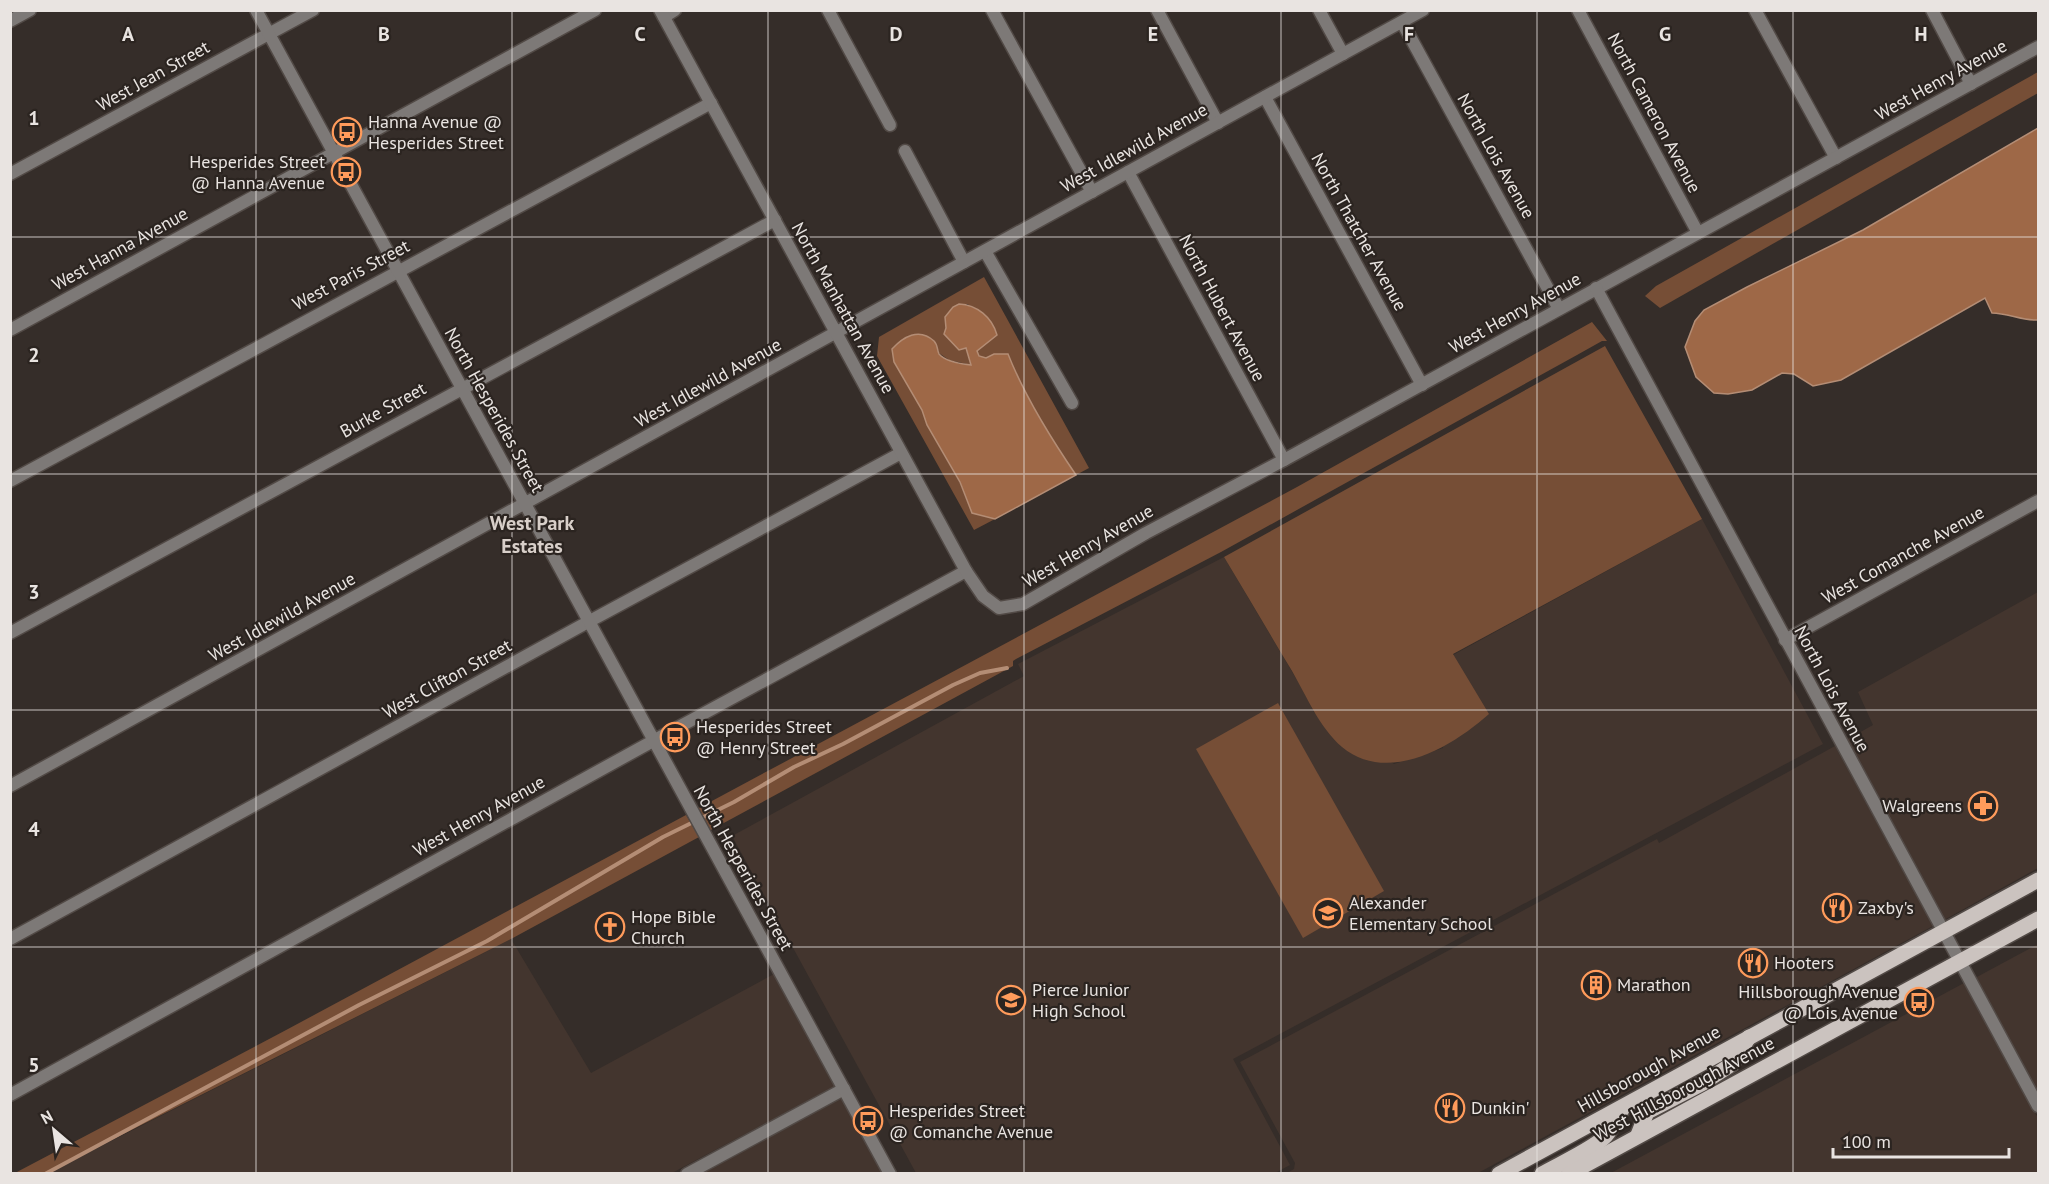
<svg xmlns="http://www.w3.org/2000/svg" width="2049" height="1184" font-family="'PT Sans',sans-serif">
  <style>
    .built { fill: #43352e }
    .green { fill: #764e36 }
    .water { fill: #9e6847; stroke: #b48d75; stroke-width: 1.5 }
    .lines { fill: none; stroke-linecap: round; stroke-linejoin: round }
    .stream { stroke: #b48d75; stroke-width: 4 }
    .minor-casing { stroke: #524a46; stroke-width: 15 }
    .tertiary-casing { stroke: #524a46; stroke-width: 15 }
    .primary-casing { stroke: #524a46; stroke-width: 18 }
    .minor { stroke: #7d7977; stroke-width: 12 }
    .tertiary { stroke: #7d7977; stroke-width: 12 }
    .primary { stroke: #cbc3bf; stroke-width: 15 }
    .grid { fill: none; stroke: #e9e4e1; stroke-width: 1.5; stroke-opacity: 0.55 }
    .labels { text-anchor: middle; stroke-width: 4.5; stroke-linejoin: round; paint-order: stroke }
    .street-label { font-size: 18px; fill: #e9e4e1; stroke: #2b2420 }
    .poi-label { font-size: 18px; fill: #e9e4e1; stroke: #2b2420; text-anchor: start }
    .neighbourhood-label { font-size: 20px; font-weight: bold; fill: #d8cfc9; stroke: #2b2420 }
    .grid-label { font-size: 20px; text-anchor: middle; font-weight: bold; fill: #e9e4e1; stroke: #2b2420; stroke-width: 4.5; stroke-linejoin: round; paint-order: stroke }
  </style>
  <rect width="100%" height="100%" fill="#352d29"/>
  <g class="built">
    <polygon points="1702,519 1823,744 1233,1059 1290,1165 1275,1173 916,1173 732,836 1024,676 1018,664 1224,557 1300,685 1314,712 1394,764 1443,748 1453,655"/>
    <polygon points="2038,592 2038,868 1944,920 1846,740 1873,725 1858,692"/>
    <polygon points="1835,746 1933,926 1478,1173 1287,1173 1294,1169 1295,1163 1240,1062 1657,839 1659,843"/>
    <polygon points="511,939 591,1073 774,974 835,1086 672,1173 46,1174"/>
    <polygon points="2038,944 2038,1093 1975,978"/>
    <polygon points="1964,983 2038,1118 2038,1173 1609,1174"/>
    <polygon points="842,1098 883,1173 701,1174"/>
  </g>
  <g class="green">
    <polygon points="2038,72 2038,93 1660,308 1645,296 1656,286"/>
    <path d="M984 277 1089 468 1076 475C1050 438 1025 397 1008 354H994L986 359 979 356 977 351 986 343 968 304C955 304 953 308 945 317L966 348 971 365 949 360 939 353 937 346 892 349 895 362 922 410 927 425 960 483 972 513 995 519 974 530 877 356 879 337Z"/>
    <polygon points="1592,322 1607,341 1602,341 1577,355 1221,552 1016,659 1013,661 1013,666 709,831 697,809 1297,487"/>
    <path d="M1605 346 1702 519 1453 654 1489 714C1452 747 1388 785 1342 747 1319 727 1307 697 1292 671 1269 633 1247 595 1224 557Z"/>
    <polygon points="1278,703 1384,891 1303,938 1196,749"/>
    <polygon points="686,815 699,837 511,939 46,1173 15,1173 288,1029"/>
  </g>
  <g class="water">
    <path d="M2038 128V320C2022 321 2008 313 1992 313L1985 298 1841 380 1813 386 1794 374 1782 373 1752 390 1728 394 1714 393 1696 377 1685 347 1695 321 1704 310 1747 287 1863 230Z"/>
    <path d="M959 304C977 305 992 317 997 335L977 351 979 356 986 358 994 354H1008C1025 397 1050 437 1076 475L995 519 972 513 960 482 927 425 922 410 894 362 892 349C903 337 919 327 934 341 938 345 937 350 939 354 946 362 961 364 971 365L966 348 959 350 944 334 946 328 945 317 953 307Z"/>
  </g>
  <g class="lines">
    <polyline class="stream" points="45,1174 359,1005 487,941 663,837 734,802 794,767 843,744 953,685 980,673 1007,668"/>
    <g class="minor-casing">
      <g id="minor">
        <polyline points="828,10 890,125"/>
        <polyline points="992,10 1092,192"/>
        <polyline points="1157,10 1218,123"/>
        <polyline points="1319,10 1343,54"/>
        <polyline points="1578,10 1698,233"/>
        <polyline points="1755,10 1836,158"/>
        <polyline points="1932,10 1971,84"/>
        <polyline points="664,17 675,10"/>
        <polyline points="10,21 30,10"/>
        <polyline points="1402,22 1559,309"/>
        <polyline points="1265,97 1422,385"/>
        <polyline points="905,151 964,262"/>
        <polyline points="1128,172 1284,460"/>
        <polyline points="10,174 313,10"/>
        <polyline points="985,251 1072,403"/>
        <polyline points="10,330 595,10"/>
        <polyline points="10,481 711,103"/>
        <polyline points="10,633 775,220"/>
        <polyline points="1785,640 2038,501"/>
        <polyline points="10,786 1423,10"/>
        <polyline points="10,939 588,622 901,453"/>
        <polyline points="10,1095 653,741 966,571"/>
        <polyline points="687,1174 844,1089"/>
      </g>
    </g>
    <g class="tertiary-casing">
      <g id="tertiary">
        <polyline points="256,10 890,1174"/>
        <polyline points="660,10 966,571 983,596 999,608 1023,604 1146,533 1284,460 2038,47"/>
        <polyline points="1596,288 2038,1106"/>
      </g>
    </g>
    <g class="primary-casing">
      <g id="primary">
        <polyline points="1638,1135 1647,1112 1703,1083 1732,1064 1749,1037"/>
        <polyline points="1499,1174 2038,880"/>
        <path d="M1542 1174C1557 1165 1600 1146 1608 1133 1613 1125 1617 1116 1623 1108"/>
        <polyline points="1569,1174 2038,919"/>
      </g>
    </g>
    <use href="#minor" class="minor"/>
    <use href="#tertiary" class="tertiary"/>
    <use href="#primary" class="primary"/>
  </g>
  <path class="grid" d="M256 10V1174M512 10V1174M768 10V1174M1024 10V1174M1281 10V1174M1537 10V1174M1793 10V1174M10 237H2038M10 474H2038M10 710H2038M10 947H2038"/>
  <defs>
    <g id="bus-ring" transform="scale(1.5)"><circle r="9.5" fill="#2b2420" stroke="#ff9b5b" stroke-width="1.5"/><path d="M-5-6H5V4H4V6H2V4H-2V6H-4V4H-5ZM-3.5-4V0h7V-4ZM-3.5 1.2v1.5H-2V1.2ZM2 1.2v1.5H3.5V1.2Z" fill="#ff9b5b"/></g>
    <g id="pharmacy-ring" transform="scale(1.5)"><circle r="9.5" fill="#2b2420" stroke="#ff9b5b" stroke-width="1.5"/><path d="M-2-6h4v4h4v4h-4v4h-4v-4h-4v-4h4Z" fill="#ff9b5b"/></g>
    <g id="restaurant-ring" transform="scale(1.5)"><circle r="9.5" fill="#2b2420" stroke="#ff9b5b" stroke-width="1.5"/><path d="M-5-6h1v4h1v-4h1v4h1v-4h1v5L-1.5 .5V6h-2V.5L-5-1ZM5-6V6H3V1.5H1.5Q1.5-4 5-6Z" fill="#ff9b5b"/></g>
    <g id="school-ring" transform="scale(1.5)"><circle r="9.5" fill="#2b2420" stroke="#ff9b5b" stroke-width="1.5"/><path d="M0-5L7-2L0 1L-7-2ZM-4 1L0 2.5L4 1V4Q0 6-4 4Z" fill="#ff9b5b"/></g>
    <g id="church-ring" transform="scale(1.5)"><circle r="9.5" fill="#2b2420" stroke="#ff9b5b" stroke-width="1.5"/><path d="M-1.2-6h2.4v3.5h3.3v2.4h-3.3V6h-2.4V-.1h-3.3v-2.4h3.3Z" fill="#ff9b5b"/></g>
    <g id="building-ring" transform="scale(1.5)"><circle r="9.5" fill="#2b2420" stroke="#ff9b5b" stroke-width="1.5"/><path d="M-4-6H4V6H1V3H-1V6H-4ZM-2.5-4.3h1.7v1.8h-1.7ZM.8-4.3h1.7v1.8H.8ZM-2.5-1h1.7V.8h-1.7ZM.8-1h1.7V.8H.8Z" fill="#ff9b5b"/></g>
  </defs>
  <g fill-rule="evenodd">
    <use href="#bus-ring" x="347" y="132"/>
    <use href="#bus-ring" x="346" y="172"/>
    <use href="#bus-ring" x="675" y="737"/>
    <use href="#pharmacy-ring" x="1983" y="806"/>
    <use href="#restaurant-ring" x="1837" y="908"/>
    <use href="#school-ring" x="1328" y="913"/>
    <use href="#church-ring" x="610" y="927"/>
    <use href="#restaurant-ring" x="1753" y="963"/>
    <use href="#building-ring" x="1596" y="985"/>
    <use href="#school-ring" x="1011" y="1000"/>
    <use href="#bus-ring" x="1919" y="1002"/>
    <use href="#restaurant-ring" x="1450" y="1108"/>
    <use href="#bus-ring" x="868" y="1121"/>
  </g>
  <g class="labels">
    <g class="street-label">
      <text transform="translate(153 76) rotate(-29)" y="6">West Jean Street</text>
      <text transform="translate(1941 80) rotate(-29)" y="6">West Henry Avenue</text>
      <text transform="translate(1654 113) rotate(62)" y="6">North Cameron Avenue</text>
      <text transform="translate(1134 148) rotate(-29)" y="6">West Idlewild Avenue</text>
      <text transform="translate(1496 156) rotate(61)" y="6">North Lois Avenue</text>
      <text transform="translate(1359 232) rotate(61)" y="6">North Thatcher Avenue</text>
      <text transform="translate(120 249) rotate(-29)" y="6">West Hanna Avenue</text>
      <text transform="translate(351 275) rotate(-28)" y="6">West Paris Street</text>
      <text transform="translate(843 308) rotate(61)" y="6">North Manhattan Avenue</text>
      <text transform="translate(1222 308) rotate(62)" y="6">North Hubert Avenue</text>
      <text transform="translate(1515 313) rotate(-29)" y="6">West Henry Avenue</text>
      <text transform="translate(708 383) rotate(-29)" y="6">West Idlewild Avenue</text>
      <text transform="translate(383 410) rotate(-29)" y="6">Burke Street</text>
      <text transform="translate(494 410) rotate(61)" y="6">North Hesperides Street</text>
      <text transform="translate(1088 546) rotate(-30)" y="6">West Henry Avenue</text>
      <text transform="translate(1903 555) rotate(-29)" y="6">West Comanche Avenue</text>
      <text transform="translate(282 617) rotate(-29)" y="6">West Idlewild Avenue</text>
      <text transform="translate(447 679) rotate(-29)" y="6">West Clifton Street</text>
      <text transform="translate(1832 689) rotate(62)" y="6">North Lois Avenue</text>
      <text transform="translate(479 816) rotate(-29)" y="6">West Henry Avenue</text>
      <text transform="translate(743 868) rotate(61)" y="6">North Hesperides Street</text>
      <text transform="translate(1649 1069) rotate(-29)" y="6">Hillsborough Avenue</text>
      <text transform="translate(1684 1089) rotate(-28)" y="6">West Hillsborough Avenue</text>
    </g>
    <g class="poi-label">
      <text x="368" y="128">Hanna Avenue @<tspan x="368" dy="21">Hesperides Street</tspan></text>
      <text x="325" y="168" text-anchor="end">Hesperides Street<tspan x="325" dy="21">@ Hanna Avenue</tspan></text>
      <text x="696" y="733">Hesperides Street<tspan x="696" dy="21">@ Henry Street</tspan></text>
      <text x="1962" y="812" text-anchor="end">Walgreens</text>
      <text x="1349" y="909">Alexander<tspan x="1349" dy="21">Elementary School</tspan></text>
      <text x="1858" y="914">Zaxby's</text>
      <text x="631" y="923">Hope Bible<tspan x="631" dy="21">Church</tspan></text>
      <text x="1774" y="969">Hooters</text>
      <text x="1617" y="991">Marathon</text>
      <text x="1032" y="996">Pierce Junior<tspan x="1032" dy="21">High School</tspan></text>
      <text x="1898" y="998" text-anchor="end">Hillsborough Avenue<tspan x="1898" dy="21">@ Lois Avenue</tspan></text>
      <text x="1471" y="1114">Dunkin'</text>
      <text x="889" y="1117">Hesperides Street<tspan x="889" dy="21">@ Comanche Avenue</tspan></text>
    </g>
    <g class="neighbourhood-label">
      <text x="532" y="530">West Park<tspan x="532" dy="23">Estates</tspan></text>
    </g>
  </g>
  <g class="grid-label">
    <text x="128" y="41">A</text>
    <text x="384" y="41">B</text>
    <text x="640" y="41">C</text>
    <text x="896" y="41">D</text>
    <text x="1153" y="41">E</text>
    <text x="1409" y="41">F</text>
    <text x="1665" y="41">G</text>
    <text x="1921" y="41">H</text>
    <text x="34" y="125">1</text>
    <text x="34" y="362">2</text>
    <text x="34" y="599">3</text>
    <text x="34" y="836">4</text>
    <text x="34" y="1072">5</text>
  </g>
  <rect width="2049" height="1184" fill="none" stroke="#e9e4e1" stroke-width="24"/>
  <g transform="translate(54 1130) rotate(331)" stroke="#2b2420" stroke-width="4.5" paint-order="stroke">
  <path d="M0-4.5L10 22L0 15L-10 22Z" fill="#e9e4e1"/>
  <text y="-9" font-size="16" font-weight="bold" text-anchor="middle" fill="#e9e4e1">N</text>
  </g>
  <path d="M1833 1148v9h176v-9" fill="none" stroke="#e9e4e1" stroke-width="3"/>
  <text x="1842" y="1148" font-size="18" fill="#e9e4e1" stroke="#2b2420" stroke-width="4.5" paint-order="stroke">100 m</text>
</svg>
